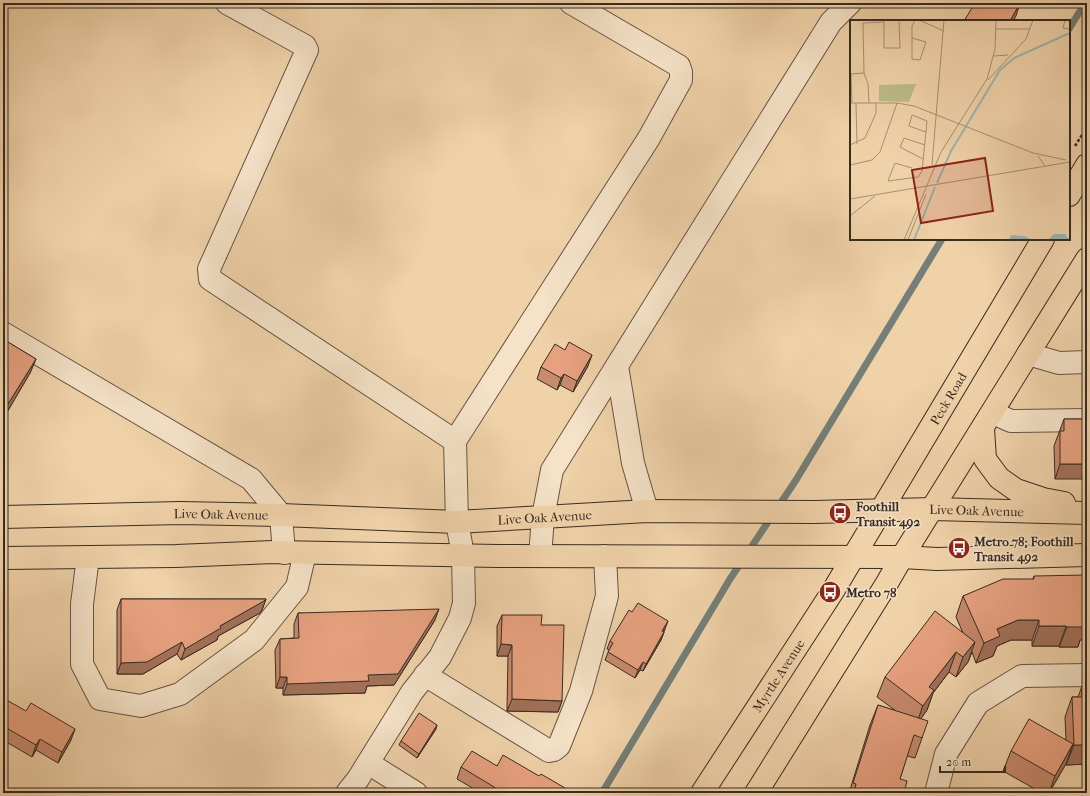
<svg xmlns="http://www.w3.org/2000/svg" width="1090" height="796" font-family="'IM FELL French Canon',serif">
  <style>
    .lines { fill: none; stroke-linecap: round; stroke-linejoin: round }
    .stream { stroke: #737f78; stroke-width: 7 }
    .minor-casing { stroke: #645644; stroke-width: 24 }
    .major-casing { stroke: #352c23; stroke-width: 24 }
    .path { stroke: #352c23; stroke-width: 2.5; stroke-dasharray: 3 2; stroke-linecap: butt }
    .minor { stroke: #f5e2c7; stroke-width: 22 }
    .major { stroke: #f0d2a9; stroke-width: 22 }
    .wall { fill: #c78a6d; stroke: #352c23 }
    .shaded-wall { fill: #a27159; stroke: #352c23 }
    .building { fill: #e7a17f; stroke: #352c23 }
    .labels { text-anchor: middle; stroke-width: 3; stroke-linejoin: round; paint-order: stroke }
    .street-label { font-size: 13px; fill: #352c23; stroke: #f5e2c7 }
    .poi-label { font-size: 13px; font-weight: bold; fill: #352c23; stroke: #f5e2c7; text-anchor: start }
    .inset-river { fill: none; stroke: #9cb6b1; stroke-width: 2 }
    .inset-road { fill: none; stroke: #a59073; stroke-width: 1 }
    .view { fill: #8f2418; fill-opacity: 0.15; stroke: #8f2418; stroke-width: 2 }
    .inset-edge { fill: none; stroke: #352c23; stroke-width: 2 }
  </style>
  <rect width="100%" height="100%" fill="#f0d2a9"/>
  <filter id="stains"><feTurbulence type="fractalNoise" baseFrequency=".005" numOctaves="4"/><feColorMatrix values="0 0 0 0 .2 0 0 0 0 .09 0 0 0 0 .02 0 0 0 .5 -.17"/></filter>
  <radialGradient id="worn" r=".72"><stop offset=".6" stop-color="#630" stop-opacity="0"/><stop offset="1" stop-color="#630" stop-opacity=".3"/></radialGradient>
  <g class="lines">
    <g class="stream">
      <polyline points="1069,29 1085,3"/>
      <polyline points="602,793 730,579 796,480 942,239"/>
    </g>
    <g class="minor-casing">
      <g id="minor">
        <polyline points="227,3 305,46 307,50 209,269 210,279 455,441"/>
        <polyline points="3,333 251,479 281,515 284,553"/>
        <polyline points="1028,354 1059,363 1087,362"/>
        <polyline points="617,366 633,463 647,511"/>
        <polyline points="993,413 1011,421 1087,420"/>
        <polyline points="540,556 543,517 552,470 831,22 850,3"/>
        <polyline points="88,557 82,604 82,664 100,699 141,706 180,694 254,640 297,587 305,553"/>
        <polyline points="425,675 549,751 554,750 559,746 581,691 607,596 605,556"/>
        <polyline points="368,763 416,793"/>
        <polyline points="347,793 358,779 412,692 440,657 460,618 464,603 463,555 457,522 455,441 649,138 681,80 681,72 679,66 571,3"/>
        <polyline points="936,793 946,754 978,703 1022,676 1087,675"/>
      </g>
    </g>
    <g class="major-casing">
      <g id="major">
        <polyline points="1069,195 1087,165"/>
        <polyline points="983,429 985,459 999,478 1016,490 1043,499 1064,503"/>
        <path id="s1" d="M3 517 181 513 281 515 457 522 647 511 814 512 933 509 1087 513"/>
        <polyline points="3,558 176,556 274,552 498,556 902,557 937,559 1087,555"/>
        <path id="s2" d="M702 793 833 591 1043 239"/>
        <polyline points="756,793 887,583 902,557 1087,259"/>
      </g>
    </g>
    <polyline class="path" points="1075,146 1087,127"/>
    <use href="#minor" class="minor"/>
    <use href="#major" class="major"/>
  </g>
  <g class="wall">
    <polygon points="3,339 36,359 30,373 3,419"/>
    <polygon points="588,366 573,392 560,385 557,390 537,379 541,367"/>
    <polygon points="1064,419 1087,419 1055,479 1054,446"/>
    <polygon points="1034,576 1080,640 1078,647 1059,647 1059,646 1032,646 1032,640 1011,640 997,646 993,656 976,663 972,652 968,662 956,677 949,672 933,693 927,710 920,719 922,738 915,758 907,756 900,779 904,793 849,793 870,725 878,705 896,711 877,697 885,677 963,633 956,617 963,596 1033,579"/>
    <polygon points="121,599 266,599 262,610 260,613 218,636 217,640 181,660 177,654 143,674 117,674 117,610"/>
    <polygon points="298,613 435,620 394,685 367,686 365,693 283,695 283,688 276,688 275,650 280,639 294,638 294,624"/>
    <polygon points="502,615 541,625 562,701 558,712 507,711 508,656 497,656 497,626"/>
    <polygon points="665,629 664,632 661,640 643,671 640,670 635,678 605,660 609,650 607,649 610,641"/>
    <polygon points="1082,686 1087,764 1066,765 1066,763 1049,793 1042,793 1003,771 1011,751 1066,739 1065,717 1072,697 1078,697"/>
    <polygon points="3,698 71,740 58,763 36,750 32,757 3,740"/>
    <polygon points="436,729 417,758 399,745 401,741"/>
    <polygon points="497,766 564,793 481,793 457,779 461,767"/>
  </g>
  <g class="shaded-wall">
    <polygon points="1020,3 1016,16 1013,21 1010,21"/>
    <polygon points="592,355 588,366 573,392 577,381"/>
    <polygon points="36,359 30,373 3,419 8,404"/>
    <polygon points="564,374 560,385 557,390 561,378"/>
    <polygon points="1060,464 1087,464 1087,479 1055,479"/>
    <polygon points="266,599 262,610 260,613 218,636 217,640 181,660 185,649 220,626"/>
    <polygon points="439,609 435,620 394,685 367,686 365,693 283,695 287,684 368,675"/>
    <polygon points="1018,620 1039,620 1032,640 1011,640 997,646 993,656 976,663 984,643 997,629"/>
    <polygon points="1085,620 1087,620 1087,640 1080,640 1078,647 1059,647 1067,627"/>
    <polygon points="668,621 665,629 659,639 662,631"/>
    <polygon points="1039,626 1066,626 1059,646 1032,646"/>
    <polygon points="664,632 661,640 643,671 646,664"/>
    <polygon points="182,642 177,654 143,674 117,674 121,663"/>
    <polygon points="975,642 968,662 956,677 963,657"/>
    <polygon points="501,644 512,645 508,656 497,656"/>
    <polygon points="956,652 949,672 933,693 927,710 916,726 929,687"/>
    <polygon points="643,662 640,670 635,678 638,670"/>
    <polygon points="280,677 287,677 283,688 276,688"/>
    <polygon points="512,699 562,701 558,712 507,711"/>
    <polygon points="437,725 436,729 417,758 419,754"/>
    <polygon points="75,729 71,740 58,763 62,752"/>
    <polygon points="40,739 36,750 32,757 36,745"/>
    <polygon points="1073,744 1066,764 1049,793 1055,776"/>
    <polygon points="1074,745 1087,745 1087,764 1066,765"/>
  </g>
  <g class="building">
    <polygon points="975,3 1020,3 1010,21 964,21"/>
    <polygon points="3,339 36,359 8,404 3,401"/>
    <polygon points="569,342 592,355 577,381 564,374 561,378 541,367 555,344 565,350"/>
    <polygon points="1064,419 1087,419 1087,464 1060,464 1060,431 1064,431"/>
    <polygon points="1087,575 1087,620 1085,620 1085,627 1067,627 1066,626 1039,626 1039,620 1018,620 997,629 1000,636 984,643 963,596 1003,579 1034,579 1034,576"/>
    <polygon points="121,599 266,599 264,601 220,626 221,628 185,649 182,642 147,662 121,663"/>
    <polygon points="638,603 668,621 662,631 664,632 646,664 643,662 638,670 608,652 613,643 610,641 629,610 632,612"/>
    <polygon points="439,609 398,674 368,675 369,681 287,684 287,677 280,677 280,639 299,638 298,613"/>
    <polygon points="935,611 975,642 963,657 956,652 929,687 934,690 923,706 885,677"/>
    <polygon points="502,615 542,615 541,625 564,625 562,701 512,699 512,645 501,644"/>
    <polygon points="1082,686 1087,686 1087,745 1074,745 1072,697 1082,697"/>
    <polygon points="3,698 26,711 31,703 75,729 62,752 40,739 36,745 3,726"/>
    <polygon points="878,705 928,721 922,738 914,735 900,779 907,781 904,793 854,793 856,784 853,783"/>
    <polygon points="419,713 437,725 419,754 401,741"/>
    <polygon points="1029,719 1073,744 1055,776 1011,751"/>
    <polygon points="472,751 497,766 503,755 539,776 541,774 565,788 563,793 504,793 461,767"/>
  </g>
  <defs>
    <g id="bus-disc" transform="scale(1.15)"><circle r="9.5" fill="#8f2418" stroke="#f5e2c7"/><path d="M-5-6H5V4H4V6H2V4H-2V6H-4V4H-5ZM-3.5-4V0h7V-4ZM-3.5 1.2v1.5H-2V1.2ZM2 1.2v1.5H3.5V1.2Z" fill="#fff"/></g>
  </defs>
  <g fill-rule="evenodd">
    <use href="#bus-disc" x="840" y="513"/>
    <use href="#bus-disc" x="959" y="548"/>
    <use href="#bus-disc" x="830" y="592"/>
  </g>
  <g class="labels">
    <g class="street-label">
      <text dy="5" stroke="none"><textPath href="#s2" startOffset="465">Peck Road</textPath></text>
      <text dy="5" stroke="none"><textPath href="#s1" startOffset="974">Live Oak Avenue</textPath></text>
      <text dy="5" stroke="none"><textPath href="#s1" startOffset="218">Live Oak Avenue</textPath></text>
      <text dy="5" stroke="none"><textPath href="#s1" startOffset="542">Live Oak Avenue</textPath></text>
      <text dy="5" stroke="none"><textPath href="#s2" startOffset="140">Myrtle Avenue</textPath></text>
    </g>
    <g class="poi-label">
      <text x="856" y="511">Foothill<tspan x="856" dy="15">Transit 492</tspan></text>
      <text x="974" y="546">Metro 78; Foothill<tspan x="974" dy="15">Transit 492</tspan></text>
      <text x="846" y="597">Metro 78</text>
    </g>
  </g>
  <g transform="translate(850 20)">
    <rect width="220" height="220" fill="#f0d2a9"/>
    <path d="M66 64 59 82 29 81V65Z" fill="#bbbb87"/>
    <path d="M204 214H215L220 220H198ZM161 215 174 216 183 220H159Z" fill="#9cb6b1"/>
    <path class="inset-river" d="M87 163 101 131 150 50 164 38 220 13M64 220 85 167"/>
    <path class="inset-road" d="M69 0 94 11M215 0 213 8 220 9M34 2V28H50L49 0M146 9H180M62 18 76 22 70 40 62 39V6L65 0M144 36 158 35M0 54 14 53M1 54 2 83M138 60 176 19 183 0M0 83H47L64 86 183 133 216 140M6 83 7 124M19 83 18 64 14 53 13 3 34 2M0 125 15 118 26 93V83M188 136 195 146M73 139 50 127 54 118 75 125M0 145 22 140 30 132 47 83M82 145 94 0M62 148 45 143 38 161 68 157 72 151 77 101 62 95 59 106 76 112M0 179 220 142M0 196 25 176M54 220 91 132 137 59 145 29 146 0M58 220 76 174"/>
    <path class="view" d="M135 138 143 191 71 203 62 150Z"/>
    <rect width="220" height="220" class="inset-edge"/>
  </g>
  <rect width="1090" height="796" fill="none" stroke="#f0d2a9" stroke-width="16"/>
  <rect x="4" y="4" width="1082" height="788" fill="none" stroke="#352c23" stroke-width="2"/>
  <rect x="8" y="8" width="1074" height="780" fill="none" stroke="#352c23"/>
  <path d="M940 766v6h65v-6" fill="none" stroke="#352c23" stroke-width="2"/>
  <text x="946" y="766" font-size="12" fill="#352c23" stroke="#f5e2c7" stroke-width="3" paint-order="stroke">20 m</text>
  <rect width="100%" height="100%" filter="url(#stains)"/>
  <rect width="100%" height="100%" fill="url(#worn)"/>
</svg>
